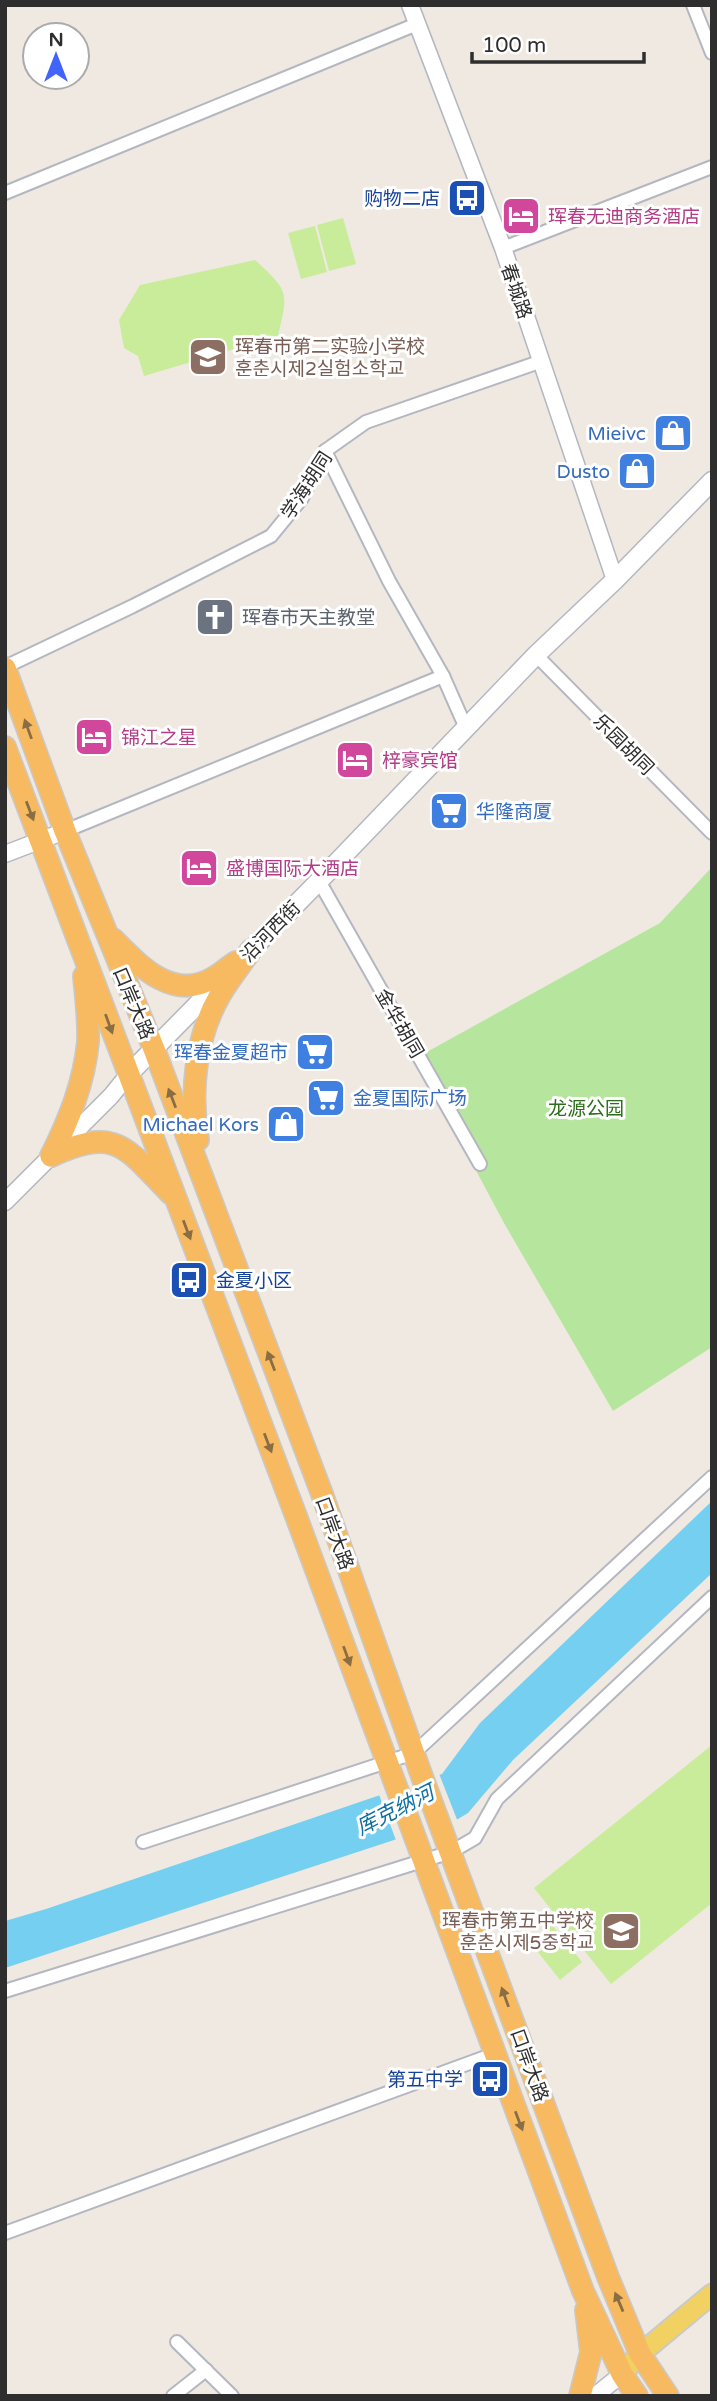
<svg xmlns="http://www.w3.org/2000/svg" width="717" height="2401" font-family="'Varela Round','Noto Sans SC','Noto Sans KR',sans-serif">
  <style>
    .green { fill: #b6e59e }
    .pitch { fill: #c9ec9a }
    .water { fill: #75cff0 }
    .pier { fill: #efe9e1 }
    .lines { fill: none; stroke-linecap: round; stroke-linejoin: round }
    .minor-casing { stroke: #b4b7c1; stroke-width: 16 }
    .tertiary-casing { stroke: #b4b7c1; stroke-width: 19 }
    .secondary-casing { stroke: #b4b7c1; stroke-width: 21 }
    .primary-casing { stroke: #c9c9c9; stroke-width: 23 }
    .trunk-casing { stroke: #c9c9c9; stroke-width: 24 }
    .minor { stroke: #fff; stroke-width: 12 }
    .tertiary { stroke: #fff; stroke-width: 16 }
    .secondary { stroke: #fff; stroke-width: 18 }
    .primary { stroke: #f2d163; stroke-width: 19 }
    .trunk { stroke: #f8ba60; stroke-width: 21 }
    .oneway { fill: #896d44 }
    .labels { text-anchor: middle; stroke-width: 6; stroke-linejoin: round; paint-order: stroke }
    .transit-label { font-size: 19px; fill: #164399; stroke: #fff; text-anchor: end }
    .hotel-label { font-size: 19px; fill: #b23c85; stroke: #fff; text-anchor: start }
    .street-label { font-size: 19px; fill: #2e2e2e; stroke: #fff }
    .education-label { font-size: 19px; fill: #785e54; stroke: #fff; text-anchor: start }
    .shop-label { font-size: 19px; fill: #366cbe; stroke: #fff; text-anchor: end }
    .worship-label { font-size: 19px; fill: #5b616d; stroke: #fff; text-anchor: start }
    .park-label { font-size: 19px; fill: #2c6e1b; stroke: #fff }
    .water-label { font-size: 21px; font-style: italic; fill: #0d6fa3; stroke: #fff }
  </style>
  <rect width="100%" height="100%" fill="#efe9e1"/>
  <polygon class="green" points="712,867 712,1347 613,1411 504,1223 416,1058 660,923"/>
  <g class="pitch">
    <polygon points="343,218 356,264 329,271 317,225"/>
    <polygon points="315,226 327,272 301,279 288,233"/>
    <path d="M255 260C290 292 288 292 278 336L144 376 138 356 124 348 119 320 140 285Z"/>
    <polygon points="712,1745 712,1903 611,1984 534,1888"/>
    <polygon points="552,1925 582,1962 560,1980 530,1942"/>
  </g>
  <polygon class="water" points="712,1501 712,1573 513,1760 468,1813 458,1819 5,1968 5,1921 46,1909 442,1774 480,1723"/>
  <polygon class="pier" points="438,1771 458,1822 397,1843 378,1792"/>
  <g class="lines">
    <g class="minor-casing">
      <g id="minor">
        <polyline points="693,5 712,53"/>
        <polyline points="5,193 417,24"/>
        <polyline points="503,248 712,167"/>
        <polyline points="325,451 389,581 443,676 466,728"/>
        <polyline points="536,655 712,833"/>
        <polyline points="5,667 133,606 271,536 302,498 325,451 366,422 542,361"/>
        <polyline points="65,831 443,676"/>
        <polyline points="319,881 480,1164"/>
        <polyline points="143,1842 414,1753 712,1477"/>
        <polyline points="5,1991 451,1852 475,1838 497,1799 712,1597"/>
        <polyline points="5,2233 494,2054"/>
        <polyline points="177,2342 232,2396"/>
        <polyline points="173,2396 206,2370"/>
      </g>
    </g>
    <g class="tertiary-casing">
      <g id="tertiary">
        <polyline points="410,5 503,248 615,580"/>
        <polyline points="5,854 65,831"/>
        <polyline points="5,1202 111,1096 128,1075"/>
        <polyline points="595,2396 622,2374"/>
      </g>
    </g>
    <g class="secondary-casing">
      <polyline id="secondary" points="128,1075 319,881 536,655 615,580 712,481"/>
    </g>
    <g class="primary-casing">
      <polyline id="primary" points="622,2374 640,2354 712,2294"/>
    </g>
    <g class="trunk-casing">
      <g id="trunk">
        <polyline points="5,668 65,831 154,1049 322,1494 420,1771 608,2277 640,2354 668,2396"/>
        <polyline points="5,747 296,1516 583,2291 622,2374 637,2396"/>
        <path d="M113 939C139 965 172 1002 213 978 221 974 228 967 236 962"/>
        <path d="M198 1140C190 1092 195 1038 220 995 229 979 241 965 251 950"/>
        <path d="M51 1156C69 1120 84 1083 88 1042 89 1020 86 998 84 976"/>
        <path d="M51 1156C117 1126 125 1147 170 1193"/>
        <polyline points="580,2396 591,2352 586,2310"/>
      </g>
    </g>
    <use href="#minor" class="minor"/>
    <use href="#tertiary" class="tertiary"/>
    <use href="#secondary" class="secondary"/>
    <use href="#primary" class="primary"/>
    <use href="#trunk" class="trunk"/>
  </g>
  <defs><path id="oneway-solid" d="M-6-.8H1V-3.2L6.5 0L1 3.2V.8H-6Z" transform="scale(1.75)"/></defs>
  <g class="oneway">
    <use href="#oneway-solid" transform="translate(28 729) rotate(-110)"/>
    <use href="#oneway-solid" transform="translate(30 811) rotate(69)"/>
    <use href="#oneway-solid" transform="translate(109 1024) rotate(70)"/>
    <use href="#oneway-solid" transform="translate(172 1098) rotate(-111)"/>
    <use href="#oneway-solid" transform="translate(187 1230) rotate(69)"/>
    <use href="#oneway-solid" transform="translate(271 1361) rotate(-111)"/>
    <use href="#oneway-solid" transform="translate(268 1443) rotate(69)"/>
    <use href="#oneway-solid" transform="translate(347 1656) rotate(70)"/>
    <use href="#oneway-solid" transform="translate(505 1997) rotate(-110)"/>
    <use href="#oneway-solid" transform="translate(519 2121) rotate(69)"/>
    <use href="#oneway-solid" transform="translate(619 2302) rotate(-113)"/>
  </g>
  <defs>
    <g id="bus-square" transform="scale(2.0125)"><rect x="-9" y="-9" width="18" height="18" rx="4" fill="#1a4fb4" stroke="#fff"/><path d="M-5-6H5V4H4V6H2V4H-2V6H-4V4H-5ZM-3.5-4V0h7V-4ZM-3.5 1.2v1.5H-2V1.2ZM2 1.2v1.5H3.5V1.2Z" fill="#fff"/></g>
    <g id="hotel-square" transform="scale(2.0125)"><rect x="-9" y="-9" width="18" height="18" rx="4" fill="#d1479c" stroke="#fff"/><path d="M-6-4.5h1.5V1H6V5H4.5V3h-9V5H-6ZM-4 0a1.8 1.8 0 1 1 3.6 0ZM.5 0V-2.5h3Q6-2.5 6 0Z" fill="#fff"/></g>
    <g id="school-square" transform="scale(2.0125)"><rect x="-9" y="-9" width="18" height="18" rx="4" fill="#8d6e63" stroke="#fff"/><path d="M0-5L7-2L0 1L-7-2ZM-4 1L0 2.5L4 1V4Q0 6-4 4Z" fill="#fff"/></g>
    <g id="shop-square" transform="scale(2.0125)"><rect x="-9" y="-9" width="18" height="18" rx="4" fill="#3f7fe0" stroke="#fff"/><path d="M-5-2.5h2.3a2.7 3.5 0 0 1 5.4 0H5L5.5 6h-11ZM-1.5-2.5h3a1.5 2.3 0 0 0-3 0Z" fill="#fff"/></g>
    <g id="church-square" transform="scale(2.0125)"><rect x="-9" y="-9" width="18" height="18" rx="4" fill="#6b7280" stroke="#fff"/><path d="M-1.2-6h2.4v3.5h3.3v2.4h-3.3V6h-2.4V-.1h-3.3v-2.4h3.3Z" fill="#fff"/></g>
    <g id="supermarket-square" transform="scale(2.0125)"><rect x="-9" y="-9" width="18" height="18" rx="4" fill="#3f7fe0" stroke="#fff"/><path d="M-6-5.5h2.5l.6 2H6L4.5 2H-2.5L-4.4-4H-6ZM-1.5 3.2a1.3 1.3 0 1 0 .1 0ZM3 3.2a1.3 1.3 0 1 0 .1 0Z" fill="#fff"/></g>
  </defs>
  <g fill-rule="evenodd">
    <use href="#bus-square" x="467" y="198"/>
    <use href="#hotel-square" x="521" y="216"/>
    <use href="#school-square" x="208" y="357"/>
    <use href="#shop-square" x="673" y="433"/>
    <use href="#shop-square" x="637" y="471"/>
    <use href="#church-square" x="215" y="617"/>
    <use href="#hotel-square" x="94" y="737"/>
    <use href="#hotel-square" x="355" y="760"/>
    <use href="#supermarket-square" x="449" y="811"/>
    <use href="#hotel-square" x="199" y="868"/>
    <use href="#supermarket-square" x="315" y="1052"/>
    <use href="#supermarket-square" x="326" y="1098"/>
    <use href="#shop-square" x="286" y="1124"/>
    <use href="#bus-square" x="189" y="1280"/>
    <use href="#school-square" x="621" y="1931"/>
    <use href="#bus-square" x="490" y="2079"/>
  </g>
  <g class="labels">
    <g class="transit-label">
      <text x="440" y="205">购物二店</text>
      <text x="216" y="1287" text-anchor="start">金夏小区</text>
      <text x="463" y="2086">第五中学</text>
    </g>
    <g class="hotel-label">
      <text x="548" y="223">珲春无迪商务酒店</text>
      <text x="121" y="744">锦江之星</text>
      <text x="382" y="767">梓豪宾馆</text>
      <text x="226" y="875">盛博国际大酒店</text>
    </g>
    <g class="street-label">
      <text transform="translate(517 291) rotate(71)" y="7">春城路</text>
      <text transform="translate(306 485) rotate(-57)" y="7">学海胡同</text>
      <text transform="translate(624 744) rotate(45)" y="7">乐园胡同</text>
      <text transform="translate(270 931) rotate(-46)" y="7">沿河西街</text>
      <text transform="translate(134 1003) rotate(67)" y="7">口岸大路</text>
      <text transform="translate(400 1023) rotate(60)" y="7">金华胡同</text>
      <text transform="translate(335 1533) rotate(70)" y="7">口岸大路</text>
      <text transform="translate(530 2065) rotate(70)" y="7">口岸大路</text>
    </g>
    <g class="education-label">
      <text x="235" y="353">珲春市第二实验小学校<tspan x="235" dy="22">훈춘시제2실험소학교</tspan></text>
      <text x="594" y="1927" text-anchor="end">珲春市第五中学校<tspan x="594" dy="22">훈춘시제5중학교</tspan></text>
    </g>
    <g class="shop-label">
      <text x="646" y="440">Mieivc</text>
      <text x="610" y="478">Dusto</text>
      <text x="476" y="818" text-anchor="start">华隆商厦</text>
      <text x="288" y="1059">珲春金夏超市</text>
      <text x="353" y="1105" text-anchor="start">金夏国际广场</text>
      <text x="259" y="1131">Michael Kors</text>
    </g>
    <g class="worship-label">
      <text x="242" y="624">珲春市天主教堂</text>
    </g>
    <g class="park-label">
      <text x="586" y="1115">龙源公园</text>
    </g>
    <g class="water-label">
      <text transform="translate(395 1810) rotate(-27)" y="7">库克纳河</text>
    </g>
  </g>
  <rect width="717" height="2401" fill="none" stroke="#2e2e2e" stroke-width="14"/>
  <g transform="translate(56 56)"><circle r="33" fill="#ffffff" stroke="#ababab" stroke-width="2"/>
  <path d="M0-5L12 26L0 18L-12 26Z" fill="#4264fb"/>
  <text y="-10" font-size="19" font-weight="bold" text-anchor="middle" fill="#2e2e2e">N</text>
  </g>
  <path d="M472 52v10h172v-10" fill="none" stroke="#2e2e2e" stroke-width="3.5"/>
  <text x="482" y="52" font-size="21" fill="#2e2e2e" stroke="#ffffff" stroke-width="5" paint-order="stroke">100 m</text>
</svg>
